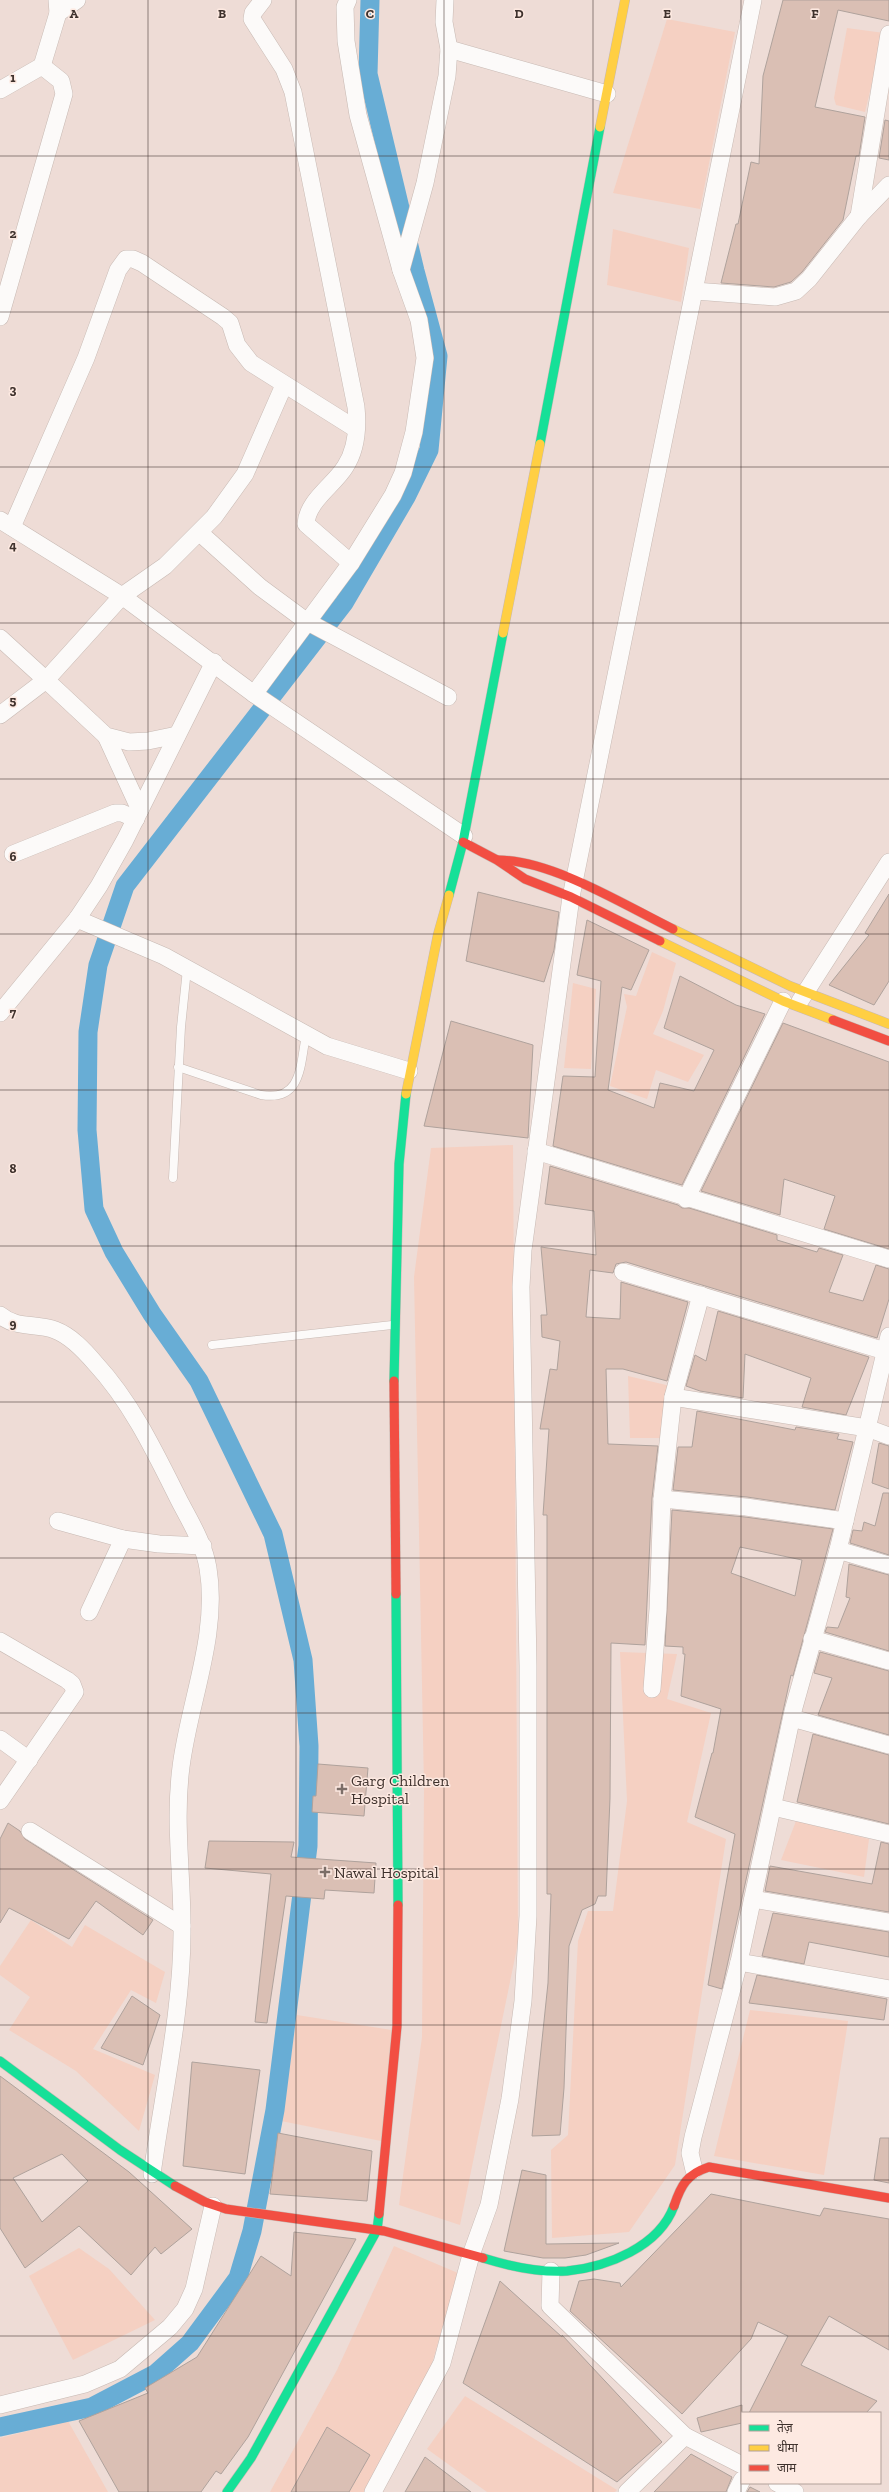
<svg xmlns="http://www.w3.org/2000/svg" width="889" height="2492" font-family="'Zilla Slab','Noto Sans Devanagari',serif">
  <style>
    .green { fill: #f5d0c2 }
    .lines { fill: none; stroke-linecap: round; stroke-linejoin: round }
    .canal { stroke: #68add5; stroke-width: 19 }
    .building { fill: #dabfb4; stroke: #afa29c; fill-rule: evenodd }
    .lane-casing { stroke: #c7b9b3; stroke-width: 9 }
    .street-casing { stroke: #c7b9b3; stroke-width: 18 }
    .fast-casing { stroke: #c7b9b3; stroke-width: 10 }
    .slow-casing { stroke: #c7b9b3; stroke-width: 10 }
    .jam-casing { stroke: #c7b9b3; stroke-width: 10 }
    .lane { stroke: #fcfaf9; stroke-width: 8 }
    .street { stroke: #fcfaf9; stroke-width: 17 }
    .fast { stroke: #16e098; stroke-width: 9 }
    .slow { stroke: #ffcf43; stroke-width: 9 }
    .jam { stroke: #f24e42; stroke-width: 9 }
    .grid { fill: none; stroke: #3f322d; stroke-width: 1; stroke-opacity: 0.55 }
    .poi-dot { fill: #7c6e68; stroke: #fde9e1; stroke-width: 1.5 }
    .labels { text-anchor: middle; stroke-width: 3; stroke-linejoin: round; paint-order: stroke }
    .poi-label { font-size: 16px; fill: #3f322d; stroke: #fde9e1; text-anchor: start }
    .grid-label { font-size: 13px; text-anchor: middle; font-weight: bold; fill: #3f322d; stroke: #fde9e1; stroke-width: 3; stroke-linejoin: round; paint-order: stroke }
  </style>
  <rect width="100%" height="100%" fill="#eedcd6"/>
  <g class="green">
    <polygon points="667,19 735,32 700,209 613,193"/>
    <polygon points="847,28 884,33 865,112 836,105 834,98"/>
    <polygon points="613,229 689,248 681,302 607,285"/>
    <polygon points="652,952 676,963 663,1011 653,1034 704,1055 688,1082 656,1070 647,1099 610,1086 627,1007 624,994 636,996"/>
    <polygon points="573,983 596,989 591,1069 564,1068"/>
    <polygon points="513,1145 518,1943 460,2225 399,2205 422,2037 424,1787 414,1277 431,1148"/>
    <polygon points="628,1376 679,1388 675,1438 630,1438"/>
    <polygon points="620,1652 677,1654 667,1699 711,1713 687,1822 726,1839 675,2165 629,2232 552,2238 551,2150 568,2135 578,1941 588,1911 613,1911 627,1801"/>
    <polygon points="796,1821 869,1839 864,1877 781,1860"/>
    <polygon points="31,1920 72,1947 85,1925 165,1972 156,2003 131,1990 93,2049 155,2075 139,2131 76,2071 9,2030 30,1997 0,1975 0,1966"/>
    <polygon points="750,2010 848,2021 824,2175 714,2156"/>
    <polygon points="297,2015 398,2031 381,2141 281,2121"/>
    <polygon points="394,2246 458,2273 429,2374 369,2492 270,2492 337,2370"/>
    <polygon points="79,2248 109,2269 155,2320 73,2360 29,2276"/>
    <polygon points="465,2396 617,2490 615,2492 487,2492 427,2449"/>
    <polygon points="68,2421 108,2492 0,2492 0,2438"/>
  </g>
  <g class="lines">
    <polyline class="canal" points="0,2427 92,2407 155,2374 190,2343 238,2278 252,2231 275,2110 308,1846 309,1746 303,1660 273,1534 199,1381 152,1314 114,1252 94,1209 87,1130 88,1032 98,965 125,886 344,603 406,497 429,450 438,356 415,271 368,74 370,0"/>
  </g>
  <g class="building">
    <polygon points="783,0 889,0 889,21 838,10 815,107 865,117 859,156 856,156 843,220 802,272 791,282 774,287 721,283 736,224 738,224 751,162 759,164 763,76"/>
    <polygon points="885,120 889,121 889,160 879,158"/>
    <polygon points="478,892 559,912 554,950 544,982 466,961"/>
    <polygon points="889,894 889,981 874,1005 829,985 869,935 865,933"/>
    <polygon points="587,920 649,950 631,990 622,987 608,1090 654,1108 660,1083 694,1091 714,1050 664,1028 680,976 736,1005 765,1014 682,1185 553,1146 563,1076 595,1077 601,981 577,975"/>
    <polygon points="451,1021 533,1045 528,1138 424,1126"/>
    <polygon points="783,1023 889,1062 889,1249 824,1229 835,1196 784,1179 780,1215 701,1191"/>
    <polygon points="550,1166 678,1205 682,1208 689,1208 777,1235 777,1240 817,1252 819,1248 843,1255 829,1292 863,1301 876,1265 889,1269 889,1299 877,1338 626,1262 616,1264 613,1273 590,1270 586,1317 620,1319 621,1282 688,1302 667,1381 623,1369 606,1369 608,1444 658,1446 652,1498 645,1645 611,1643 610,1798 606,1896 598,1896 595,1904 582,1910 569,1946 564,2088 560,2135 532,2136 548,1983 551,1894 547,1894 547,1515 543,1515 549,1429 540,1429 550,1369 557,1370 560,1341 542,1337 541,1315 547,1315 541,1247 596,1255 594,1211 545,1204"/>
    <polygon points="718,1311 869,1357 846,1415 802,1407 811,1378 745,1354 743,1398 700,1391 686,1386 695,1355 706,1361"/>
    <polygon points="697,1411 795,1430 796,1427 839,1434 837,1439 853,1442 835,1510 747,1497 673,1490 678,1447 692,1447"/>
    <polygon points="879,1443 889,1446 889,1489 872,1483"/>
    <polygon points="883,1493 889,1493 889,1555 850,1543 853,1530 862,1531 864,1522 875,1526"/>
    <path d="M672 1510 745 1517 833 1529 793 1676 791 1675 722 1989 708 1985 735 1834 695 1817 712 1753H713L721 1709 681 1696 685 1654H683V1647L665 1646ZM740 1547 802 1560 795 1596 731 1573Z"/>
    <polygon points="849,1564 889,1575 889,1651 825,1632 827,1627 838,1628 850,1598 846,1597"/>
    <polygon points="820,1652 889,1671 889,1735 818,1715 832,1678 814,1673"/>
    <polygon points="813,1734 889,1755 889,1824 797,1802"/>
    <polygon points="318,1764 368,1768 364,1816 312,1812 313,1796 316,1796"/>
    <polygon points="8,1823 20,1831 25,1839 153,1920 143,1935 96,1901 69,1939 9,1908 0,1923 0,1839"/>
    <polygon points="209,1841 294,1842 291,1857 376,1863 374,1893 325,1890 324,1899 286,1896 267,2023 255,2022 271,1874 205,1868"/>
    <polygon points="881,1842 889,1844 889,1912 765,1891 770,1866 872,1884"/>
    <polygon points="773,1913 889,1932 889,1957 809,1942 804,1964 762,1956"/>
    <polygon points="757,1975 887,1999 884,2020 749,2003"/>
    <polygon points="132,1996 160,2015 143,2065 101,2048"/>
    <polygon points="192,2062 260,2070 245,2174 183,2166"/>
    <path d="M0 2076 129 2172 192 2229 161 2254 155 2247 131 2275 79 2226 25 2268 0 2228ZM62 2154 88 2181 42 2222 13 2178Z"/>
    <polygon points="278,2133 372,2151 367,2201 270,2194"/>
    <polygon points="880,2138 889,2138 889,2183 874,2180"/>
    <polygon points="522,2170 546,2175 546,2244 619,2243 586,2255 565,2258 543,2258 504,2251"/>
    <polygon points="711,2194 820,2216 824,2208 889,2219 889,2350 829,2316 801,2365 877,2401 866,2413 749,2413 788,2336 758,2322 751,2339 682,2414 570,2311 579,2281 594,2279 620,2283 621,2287"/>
    <polygon points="294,2232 356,2239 248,2437 221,2474 216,2471 201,2492 119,2492 79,2421 148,2393 145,2388 197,2357 261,2256 291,2276"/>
    <polygon points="500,2281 562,2337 562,2335 662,2442 617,2482 463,2383"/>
    <polygon points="742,2405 742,2423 701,2432 697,2418"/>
    <polygon points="327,2427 370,2455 349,2492 291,2492"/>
    <polygon points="691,2454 732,2477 726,2492 654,2492"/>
    <polygon points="425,2457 471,2492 405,2492"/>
    <polygon points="750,2487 760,2492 747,2492"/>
  </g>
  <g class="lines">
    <g class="lane-casing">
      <g id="lane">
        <path d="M178 1067 261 1095C302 1102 300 1066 306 1035"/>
        <polyline points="173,1178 181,1027 187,969"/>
        <polyline points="212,1345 392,1325"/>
      </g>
    </g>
    <g class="street-casing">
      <g id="street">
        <path d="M263 0 253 13 252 19 284 69 293 92 356 407C358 427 357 449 345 467 334 485 307 501 306 524L351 563"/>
        <polyline points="58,13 77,0"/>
        <polyline points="449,49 607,94"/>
        <polyline points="0,90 42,66 58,13 57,0"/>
        <polyline points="859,216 889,34"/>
        <polyline points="401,270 425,183 447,76 449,49 444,22 445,0"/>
        <polyline points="695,291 775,297 796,291 809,279 859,216 889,185"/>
        <polyline points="0,317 64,94 61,81 42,66"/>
        <polyline points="0,520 122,596 254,694 464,836"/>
        <polyline points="12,527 86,358 118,270 126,259 133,259 142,263 223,317 230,323 237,345 251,363 356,429"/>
        <polyline points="200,533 260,587 306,621 448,697"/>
        <polyline points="0,638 46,680 122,596 165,566 214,517 245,474 284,385"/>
        <polyline points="254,694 351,563 393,495 403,473 414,432 425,358 419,320 401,270 358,115 346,41 345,7 348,0"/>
        <polyline points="0,715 46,680 106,736 129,742 148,741 177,735"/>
        <polyline points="106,736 140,810"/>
        <polyline points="13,854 115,813 122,813 136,819"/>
        <polyline points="77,919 164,956 327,1046 409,1071"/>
        <polyline points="800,1001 889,862"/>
        <polyline points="0,1013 77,919 99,886 125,840 214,662"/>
        <polyline points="536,1151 889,1259"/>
        <polyline points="686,1199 783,1001"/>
        <polyline points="623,1272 885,1351"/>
        <path d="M0 1315C16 1329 37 1323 55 1330 71 1336 84 1350 95 1363 132 1403 156 1454 180 1502 191 1523 204 1544 208 1568 219 1635 189 1702 181 1767 174 1821 182 1872 182 1926 183 2006 163 2094 152 2174"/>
        <polyline points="673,1397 867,1428 889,1436"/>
        <polyline points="662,1499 746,1507 845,1521"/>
        <polyline points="58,1521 123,1539 159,1544 203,1546"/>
        <polyline points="838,1550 889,1565"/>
        <polyline points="89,1612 123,1539"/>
        <polyline points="812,1639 889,1661"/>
        <polyline points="0,1641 67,1680 72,1684 75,1692 0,1801"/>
        <polyline points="652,1689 658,1609 662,1499 673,1397 701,1295"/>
        <polyline points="792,1718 889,1745"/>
        <polyline points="0,1739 29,1760"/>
        <polyline points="773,1807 889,1834"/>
        <polyline points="30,1831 182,1926"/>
        <polyline points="753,1899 889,1922"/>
        <polyline points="739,1962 889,1989"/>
        <polyline points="694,2170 690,2153 693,2137 739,1962 793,1711 838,1550 889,1336"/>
        <polyline points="551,2271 550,2306 685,2436 742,2465"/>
        <polyline points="0,2405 85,2384 120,2369 170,2327 185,2309 194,2289 213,2206"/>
        <polyline points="777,2483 795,2492"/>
        <polyline points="373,2492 442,2363 471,2255 489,2205 510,2099 523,2001 528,1916 528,1666 521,1287 523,1250 571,897 753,0"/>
        <polyline points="627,2492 685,2436"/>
        <polyline points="736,2492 742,2480"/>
      </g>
    </g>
    <g class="fast-casing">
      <g id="fast">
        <polyline points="540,444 600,127"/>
        <polyline points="449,895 463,842 503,633"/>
        <polyline points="394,1381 399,1164 406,1094"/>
        <polyline points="396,1594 398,1905"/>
        <polyline points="0,2061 120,2150 175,2186"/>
        <path d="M483 2258C509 2266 539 2273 567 2271 607 2267 659 2247 674 2206"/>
        <polyline points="227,2492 251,2458 377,2230 379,2214"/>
      </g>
    </g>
    <g class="slow-casing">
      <g id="slow">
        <polyline points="600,127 625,0"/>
        <polyline points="503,633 540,444"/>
        <polyline points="673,929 790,986 889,1024"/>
        <polyline points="660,941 783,1001 833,1020"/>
        <polyline points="406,1094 438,934 449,895"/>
      </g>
    </g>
    <g class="jam-casing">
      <g id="jam">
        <polyline points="463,842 497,860 525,879 571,897 660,941"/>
        <path d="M498 860C552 860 624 905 673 929"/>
        <polyline points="833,1020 889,1041"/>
        <polyline points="394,1381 396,1594"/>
        <polyline points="175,2186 205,2202 226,2209 384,2231 483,2258"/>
        <path d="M674 2206C681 2185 687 2174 709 2167L889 2198"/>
        <polyline points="379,2214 397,2026 398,1905"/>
      </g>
    </g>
    <use href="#lane" class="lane"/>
    <use href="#street" class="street"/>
    <use href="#fast" class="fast"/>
    <use href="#slow" class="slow"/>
    <use href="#jam" class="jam"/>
  </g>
  <path class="grid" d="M148 0V2492M296 0V2492M444 0V2492M593 0V2492M741 0V2492M0 156H889M0 312H889M0 467H889M0 623H889M0 779H889M0 934H889M0 1090H889M0 1246H889M0 1402H889M0 1558H889M0 1713H889M0 1869H889M0 2025H889M0 2180H889M0 2336H889"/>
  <g class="poi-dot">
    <path d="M340 1783h4v4h4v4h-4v4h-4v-4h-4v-4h4z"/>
    <path d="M323 1866h4v4h4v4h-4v4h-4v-4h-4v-4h4z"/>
  </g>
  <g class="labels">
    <g class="poi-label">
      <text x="351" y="1786">Garg Children<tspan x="351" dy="18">Hospital</tspan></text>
      <text x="334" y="1878">Nawal Hospital</text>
    </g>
  </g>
  <g class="grid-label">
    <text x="74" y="18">A</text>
    <text x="222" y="18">B</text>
    <text x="370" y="18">C</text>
    <text x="519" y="18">D</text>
    <text x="667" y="18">E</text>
    <text x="815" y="18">F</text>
    <text x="13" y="82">1</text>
    <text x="13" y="238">2</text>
    <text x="13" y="394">3</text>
    <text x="13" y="550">4</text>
    <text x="13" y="705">5</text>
    <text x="13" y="861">6</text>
    <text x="13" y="1017">7</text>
    <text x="13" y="1173">8</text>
    <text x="13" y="1328">9</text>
  </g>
  <rect x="741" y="2412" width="140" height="72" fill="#fde9e1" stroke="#b1a099"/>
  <rect x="749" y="2425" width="20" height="6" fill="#16e098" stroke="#b1a099"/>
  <text x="777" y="2432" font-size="12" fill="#3f322d">तेज़</text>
  <rect x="749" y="2445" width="20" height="6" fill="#ffcf43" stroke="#b1a099"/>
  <text x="777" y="2452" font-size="12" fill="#3f322d">धीमा</text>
  <rect x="749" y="2465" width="20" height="6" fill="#f24e42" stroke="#b1a099"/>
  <text x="777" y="2472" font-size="12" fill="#3f322d">जाम</text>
</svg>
